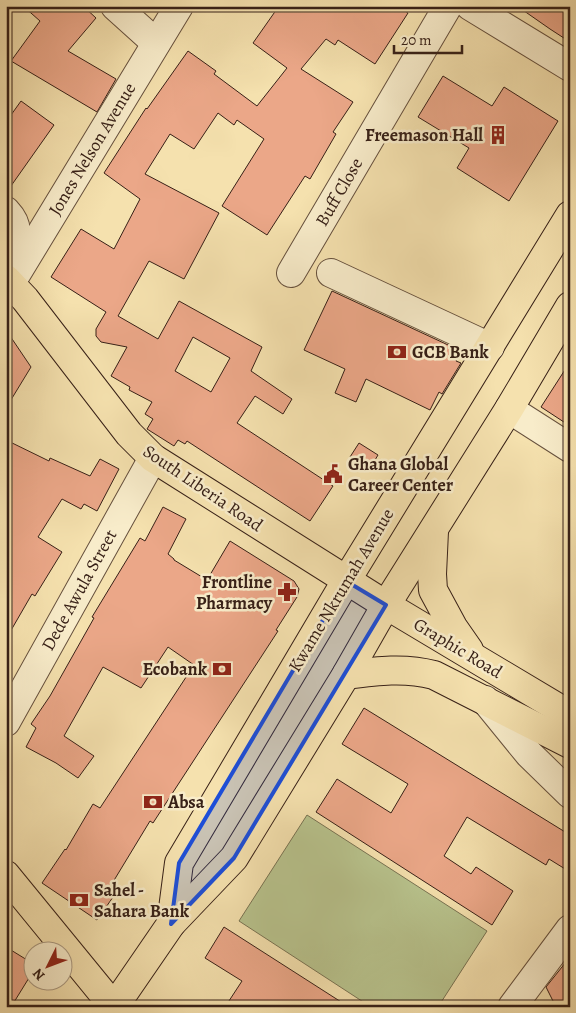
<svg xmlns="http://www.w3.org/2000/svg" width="576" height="1013" font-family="Alegreya,serif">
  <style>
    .green { fill: #b8c38d; stroke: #787252 }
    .building { fill: #eba788; stroke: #372017; fill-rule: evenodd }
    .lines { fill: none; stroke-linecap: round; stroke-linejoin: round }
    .minor-casing { stroke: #66503d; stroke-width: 30 }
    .major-casing { stroke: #372017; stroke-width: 30 }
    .minor { stroke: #f8ecca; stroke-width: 28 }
    .major { stroke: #f5e1ae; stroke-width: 28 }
    .marked { fill: #1d4ed8; fill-opacity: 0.2; stroke: #1d4ed8; stroke-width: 4; stroke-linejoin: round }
    .labels { text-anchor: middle; stroke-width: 5; stroke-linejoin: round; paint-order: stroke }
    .poi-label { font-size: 18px; font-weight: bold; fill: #372017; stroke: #f8ecca; text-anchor: start }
    .street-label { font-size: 18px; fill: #372017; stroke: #f8ecca }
  </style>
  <rect width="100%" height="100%" fill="#f5e1ae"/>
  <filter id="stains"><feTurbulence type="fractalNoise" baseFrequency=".004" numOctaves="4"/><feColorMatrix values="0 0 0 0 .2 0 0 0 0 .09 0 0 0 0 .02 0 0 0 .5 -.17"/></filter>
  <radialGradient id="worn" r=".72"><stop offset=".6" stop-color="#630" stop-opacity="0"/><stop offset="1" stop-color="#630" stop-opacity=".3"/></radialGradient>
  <polygon class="green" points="307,815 487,931 438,1007 371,1007 239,921"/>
  <g class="building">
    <polygon points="23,6 83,6 96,18 68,51 116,79 97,112 11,61 40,21"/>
    <path d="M279 6H397L408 13 375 64 338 40 335 45 326 39 301 69 353 102 333 132 336 134 310 179 305 176 267 235 222 206 264 139 237 120 234 125 218 113 194 149 170 134 145 174 219 213 184 279 149 261 118 316 158 339 179 301 262 347 251 371 292 399 283 414 255 396 237 423 333 486 310 521 187 441 185 444 178 440 174 446 147 429 153 419 145 414 152 402 129 390 130 387 111 376 127 347 101 342 96 336V329L106 312 51 277 81 229 114 249 140 199 104 173 146 108 147 109 188 51 216 71 214 74 257 106 287 68 253 43ZM193 337 230 358 211 392 175 371Z"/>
    <polygon points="517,6 570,6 570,42 550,29"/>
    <polygon points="443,76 492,106 504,87 558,121 509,201 457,168 469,148 418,117"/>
    <polygon points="21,101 54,125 6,193 6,122"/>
    <polygon points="332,291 461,351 456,361 461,363 442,394 439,392 430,410 366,379 356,402 335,393 345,369 304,350"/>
    <polygon points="6,330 31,367 6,408"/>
    <polygon points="570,362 570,426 541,407"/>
    <polygon points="6,440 49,461 50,458 90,476 100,459 119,469 97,511 84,504 81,509 62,499 38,537 62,552 35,596 32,594 6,639"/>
    <polygon points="359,443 378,455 369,470 350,457"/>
    <polygon points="163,507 186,519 168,554 174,559 174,560 207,580 230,541 294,581 299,589 297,597 276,630 278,631 153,823 150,821 113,882 120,887 97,920 42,883 65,849 66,850 93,804 100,808 194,665 168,647 141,688 103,667 64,736 94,756 78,778 56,763 26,747 36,728 31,724 50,696 94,618 92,617 140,538 145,541"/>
    <polygon points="364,708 570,835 570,872 549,859 546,865 467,817 444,856 471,874 476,867 513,891 492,925 316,812 337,779 391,813 408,784 342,744"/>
    <polygon points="224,927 349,1007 225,1007 242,981 205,958"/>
    <polygon points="6,947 32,963 32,973 11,1007 6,1007"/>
    <polygon points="570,957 570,1007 556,1007 546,987"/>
  </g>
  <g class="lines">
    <g class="minor-casing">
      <g id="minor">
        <polyline points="115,6 156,43"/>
        <polyline points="470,6 570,67"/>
        <path d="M6 211C22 228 15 236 6 254"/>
        <polyline points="291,273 448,6"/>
        <polyline points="331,273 490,347"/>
        <polyline points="6,291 179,6"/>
        <polyline points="509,409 570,448"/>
        <polyline points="485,700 529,754 570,794"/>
        <polyline points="6,722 153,458"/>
        <polyline points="512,1007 570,929"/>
      </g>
    </g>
    <g class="major-casing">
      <g id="major">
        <polyline points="6,279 25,299 129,434 153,458 386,605 570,715"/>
        <polyline points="434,531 432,574 433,590 453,627 469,650"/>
        <path d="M346 675C376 671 404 667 434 675L570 744"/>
        <polyline points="6,875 114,1007"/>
        <polyline points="171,924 179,863 346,581 570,215"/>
        <polyline points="114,1007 171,924 234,858 346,675 386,605 509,409 570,306"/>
      </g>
    </g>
    <use href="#minor" class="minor"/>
    <use href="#major" class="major"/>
  </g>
  <path class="marked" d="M346 581 386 605 234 858 171 924 179 863Z"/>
  <defs>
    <g id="building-bare" transform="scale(1.5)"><path d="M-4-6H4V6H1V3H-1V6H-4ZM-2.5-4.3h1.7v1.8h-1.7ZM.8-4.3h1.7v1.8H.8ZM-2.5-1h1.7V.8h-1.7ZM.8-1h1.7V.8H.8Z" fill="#8f2418" stroke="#f8ecca" stroke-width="2.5" paint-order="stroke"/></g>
    <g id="bank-bare" transform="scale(1.5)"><path d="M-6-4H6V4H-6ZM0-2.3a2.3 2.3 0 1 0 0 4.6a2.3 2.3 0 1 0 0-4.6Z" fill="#8f2418" stroke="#f8ecca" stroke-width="2.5" paint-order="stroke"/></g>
    <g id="civic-bare" transform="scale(1.5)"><path d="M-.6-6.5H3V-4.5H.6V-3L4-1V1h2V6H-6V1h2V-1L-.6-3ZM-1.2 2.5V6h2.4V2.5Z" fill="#8f2418" stroke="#f8ecca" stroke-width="2.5" paint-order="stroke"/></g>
    <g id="pharmacy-bare" transform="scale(1.5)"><path d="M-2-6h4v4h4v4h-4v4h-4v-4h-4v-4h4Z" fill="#8f2418" stroke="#f8ecca" stroke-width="2.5" paint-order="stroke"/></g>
  </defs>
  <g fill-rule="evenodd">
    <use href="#building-bare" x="498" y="135"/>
    <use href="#bank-bare" x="397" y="352"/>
    <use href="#civic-bare" x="333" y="474"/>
    <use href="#pharmacy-bare" x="287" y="592"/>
    <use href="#bank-bare" x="222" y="669"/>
    <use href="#bank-bare" x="153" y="802"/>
    <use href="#bank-bare" x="79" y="900"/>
  </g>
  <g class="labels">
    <g class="poi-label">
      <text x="483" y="141" text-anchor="end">Freemason Hall</text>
      <text x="412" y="358">GCB Bank</text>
      <text x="348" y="470">Ghana Global<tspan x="348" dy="21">Career Center</tspan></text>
      <text x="272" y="588" text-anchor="end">Frontline<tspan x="272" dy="21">Pharmacy</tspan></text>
      <text x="207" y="675" text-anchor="end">Ecobank</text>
      <text x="168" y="808">Absa</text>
      <text x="94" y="896">Sahel -<tspan x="94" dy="21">Sahara Bank</tspan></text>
    </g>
    <g class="street-label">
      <text transform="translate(92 149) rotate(-59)" y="6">Jones Nelson Avenue</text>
      <text transform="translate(339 192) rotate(-60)" y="6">Buff Close</text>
      <text transform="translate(203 488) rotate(34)" y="6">South Liberia Road</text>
      <text transform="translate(79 590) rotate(-61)" y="6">Dede Awula Street</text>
      <text transform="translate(341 590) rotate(-59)" y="6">Kwame Nkrumah Avenue</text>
      <text transform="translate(458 648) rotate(31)" y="6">Graphic Road</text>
    </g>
  </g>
  <rect width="576" height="1013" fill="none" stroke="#f5e1ae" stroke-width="25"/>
  <rect x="8" y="8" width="561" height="998" fill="none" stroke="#372017" stroke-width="2.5"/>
  <rect x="12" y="12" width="551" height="988" fill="none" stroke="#372017"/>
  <g transform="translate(48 966) rotate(228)"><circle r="24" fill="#f8ecca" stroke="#ab9a82"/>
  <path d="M0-4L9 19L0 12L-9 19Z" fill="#8f2418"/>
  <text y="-8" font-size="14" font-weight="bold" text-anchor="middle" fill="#372017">N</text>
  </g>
  <path d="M394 45v8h68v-8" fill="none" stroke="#372017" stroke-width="2.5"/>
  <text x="401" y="45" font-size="15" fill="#372017" stroke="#f8ecca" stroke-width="4" paint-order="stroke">20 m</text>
  <rect width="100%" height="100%" filter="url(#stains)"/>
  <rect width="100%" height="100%" fill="url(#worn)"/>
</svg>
